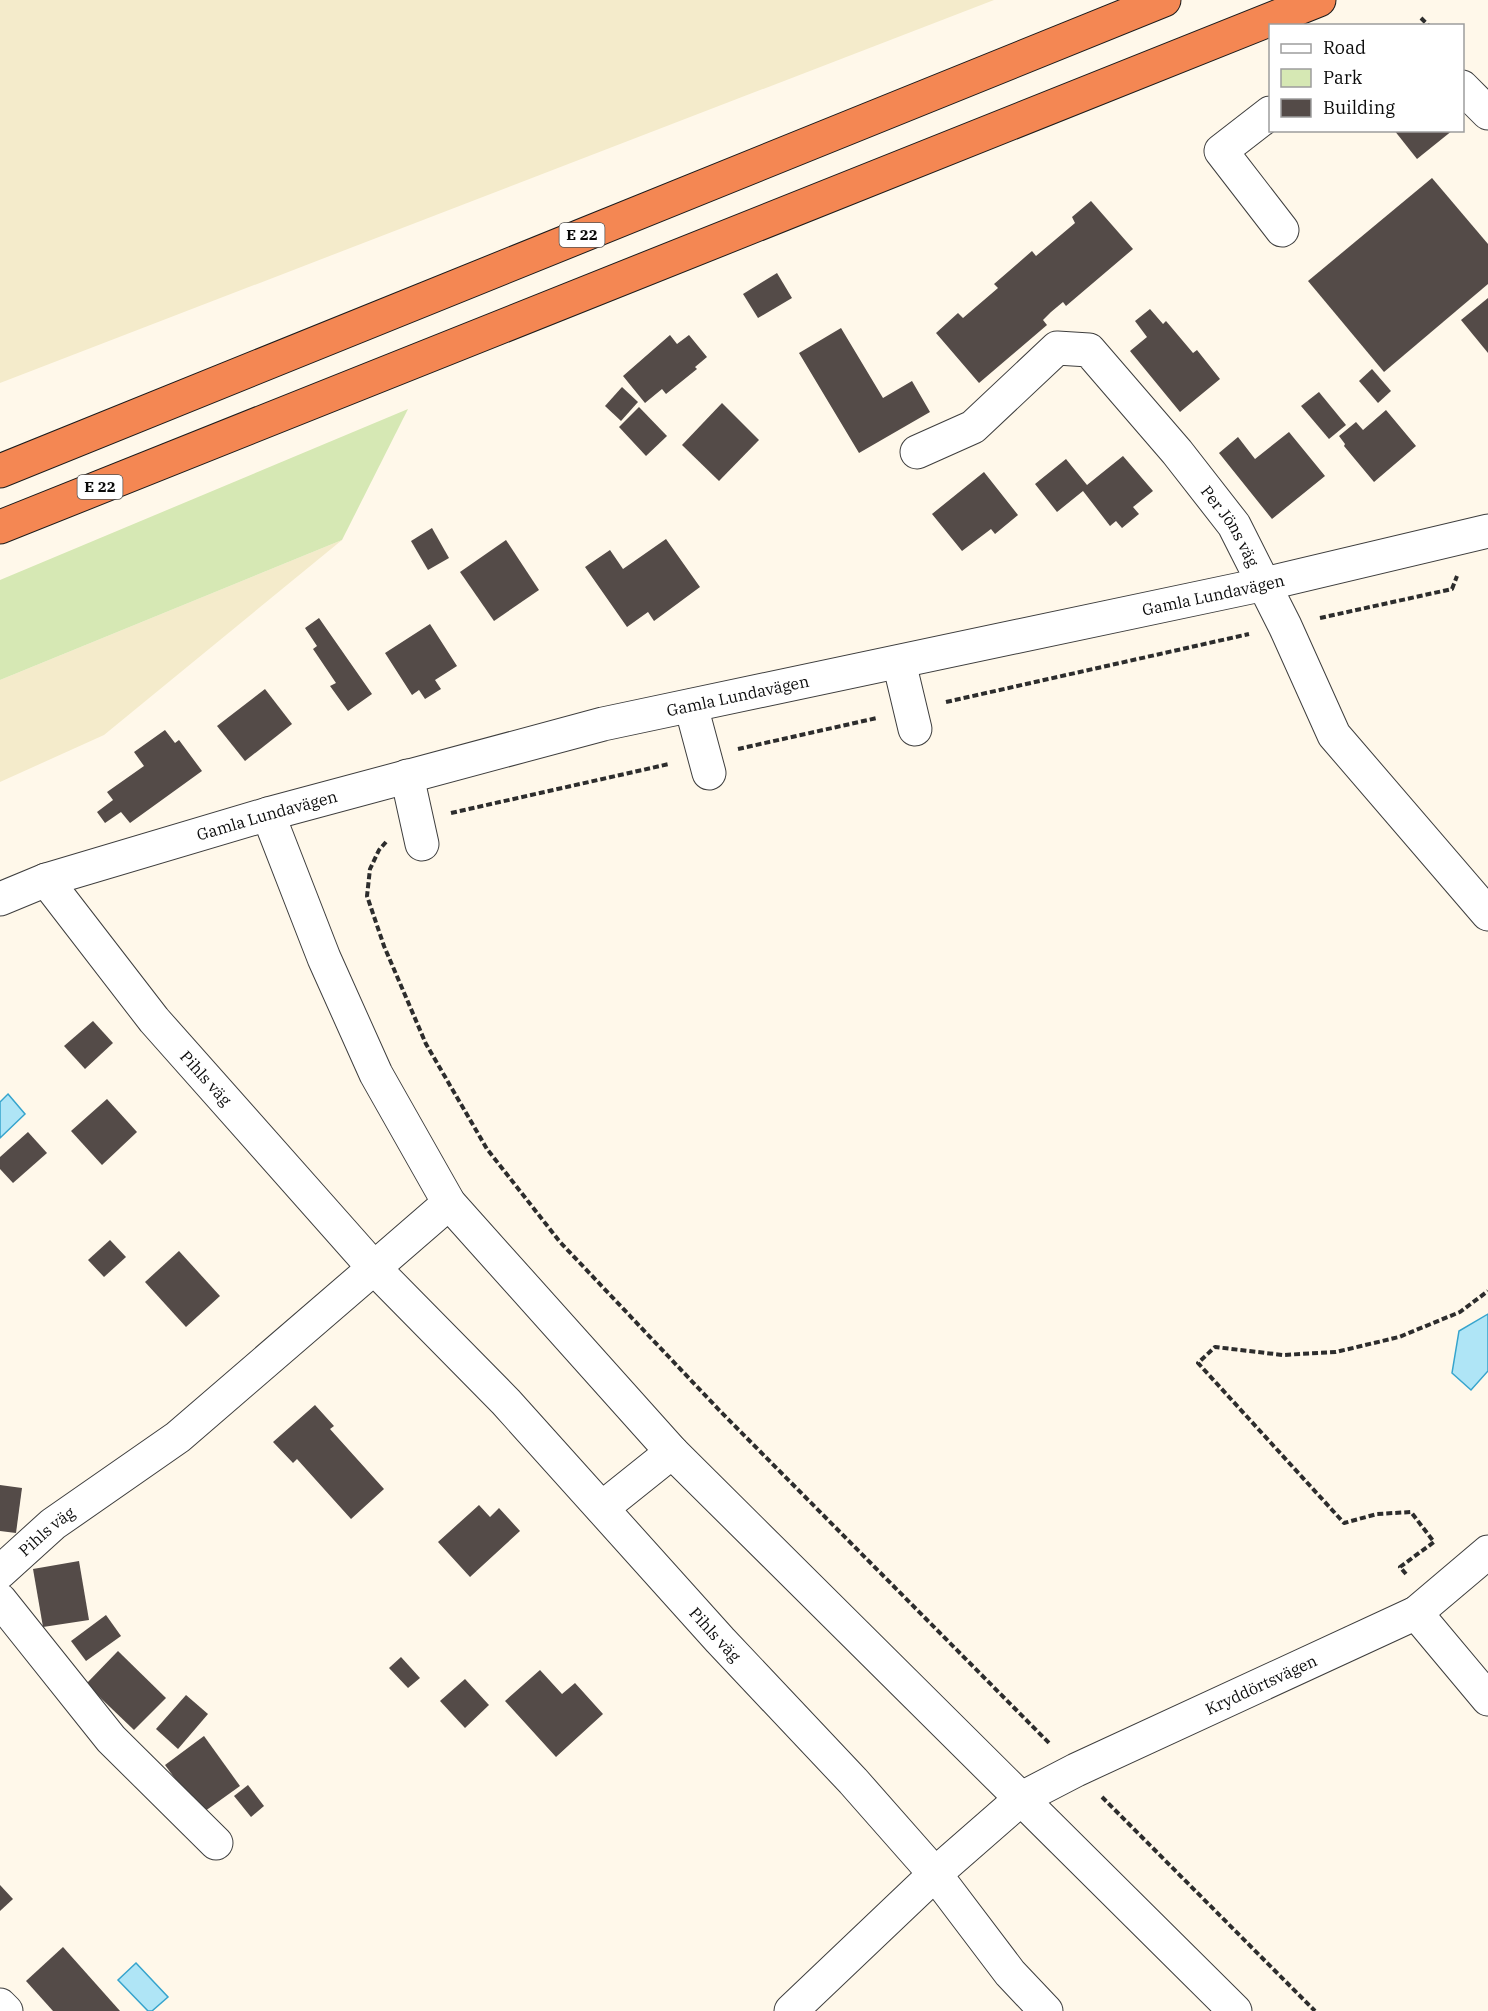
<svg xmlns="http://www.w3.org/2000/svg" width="1488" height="2011" font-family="'IBM Plex Serif',serif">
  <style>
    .farmland { fill: #f4ebcb }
    .green { fill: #d6e8b4 }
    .water { fill: #afe5f6; stroke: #36a4cd; stroke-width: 1.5 }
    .building { fill: #544b48 }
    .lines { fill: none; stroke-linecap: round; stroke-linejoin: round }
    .minor-casing { stroke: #3e3e3e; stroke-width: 35 }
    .highway-casing { stroke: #1c1c1c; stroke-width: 35 }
    .path { stroke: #2d2d2d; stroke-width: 4; stroke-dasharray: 6 3; stroke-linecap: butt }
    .minor { stroke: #fff; stroke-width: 33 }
    .highway { stroke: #f48753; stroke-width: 33 }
    .labels { text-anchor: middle; stroke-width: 6; stroke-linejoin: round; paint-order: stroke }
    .shield { fill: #fff; stroke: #545454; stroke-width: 1.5 }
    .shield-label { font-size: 15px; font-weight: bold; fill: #0b0b0b }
    .street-label { font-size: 16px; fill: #0b0b0b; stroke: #fff }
  </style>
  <rect width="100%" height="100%" fill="#fff8ea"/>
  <g class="farmland">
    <polygon points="0,0 994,0 0,383"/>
    <polygon points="342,540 104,735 0,782 0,680"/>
  </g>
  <polygon class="green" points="408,409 342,540 0,680 0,580"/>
  <g class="water">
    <polygon points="8,1094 25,1114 0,1138 0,1102"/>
    <polygon points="1488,1314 1488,1371 1471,1390 1452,1373 1459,1331"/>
    <polygon points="136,1963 168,1997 152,2011 148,2011 118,1980"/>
  </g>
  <g class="building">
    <polygon points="1394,130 1453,130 1417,159"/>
    <polygon points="1432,178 1488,244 1488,284 1384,372 1308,281"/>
    <polygon points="1091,201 1133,249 1066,306 1063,302 1051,312 1043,320 1047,325 979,383 936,333 958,313 963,318 998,288 994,284 1032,251 1036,256 1075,223 1072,217"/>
    <polygon points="777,273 792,298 758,318 743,294"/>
    <polygon points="1488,298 1488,353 1461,320"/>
    <polygon points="1150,309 1163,324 1166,321 1193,353 1197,350 1220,379 1180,412 1130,351 1147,337 1135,321"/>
    <polygon points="841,328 883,398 912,381 930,412 859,453 799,353"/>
    <polygon points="670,335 677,344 689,335 707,357 695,367 697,369 666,394 662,389 645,403 623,376"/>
    <polygon points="1372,369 1391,391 1378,403 1359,381"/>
    <polygon points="622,387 638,402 621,421 605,406"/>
    <polygon points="1319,392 1346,425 1329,439 1301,406"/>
    <polygon points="722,403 759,440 719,481 682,445"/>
    <polygon points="639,407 667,436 646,456 619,427"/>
    <polygon points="1386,410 1416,446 1374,482 1344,446 1345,444 1339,436 1356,422 1363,430"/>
    <polygon points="1289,432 1325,476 1272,519 1219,453 1238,437 1255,459"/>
    <polygon points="1123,456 1153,491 1133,507 1139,514 1122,528 1116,521 1110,526 1083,491 1057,512 1035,484 1066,459 1087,485"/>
    <polygon points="984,472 1018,515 995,534 991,529 962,551 932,514"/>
    <polygon points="432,528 449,558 428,570 411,541"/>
    <polygon points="666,539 700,587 654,621 648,612 627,627 585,567 610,550 623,569"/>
    <polygon points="506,540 539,590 494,621 460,572"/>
    <polygon points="319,618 372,694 348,711 330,686 336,683 313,649 317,646 305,628"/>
    <polygon points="430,624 457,666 435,680 441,689 425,699 419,690 412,695 385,653"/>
    <polygon points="265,689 292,724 245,761 217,726"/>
    <polygon points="165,730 175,743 179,740 202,771 130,823 121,812 105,823 97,812 113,800 107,792 144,766 134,752"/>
    <polygon points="93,1021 113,1043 85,1069 64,1046"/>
    <polygon points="107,1099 137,1132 102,1165 71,1131"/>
    <polygon points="28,1132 47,1153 13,1183 0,1169 0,1157"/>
    <polygon points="110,1240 126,1257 104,1277 88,1260"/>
    <polygon points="179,1251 220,1296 186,1327 145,1282"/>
    <polygon points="315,1405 334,1426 330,1429 384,1489 351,1519 297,1459 293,1463 273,1442"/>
    <polygon points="0,1485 22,1488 16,1533 0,1531"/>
    <polygon points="479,1505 490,1517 499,1508 520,1531 470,1577 438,1542"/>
    <polygon points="79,1561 89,1620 43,1627 33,1569"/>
    <polygon points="106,1615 121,1636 86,1661 71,1641"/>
    <polygon points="118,1651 166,1698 134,1730 86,1684"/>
    <polygon points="401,1657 420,1678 408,1688 389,1668"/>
    <polygon points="540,1670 562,1694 575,1683 603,1714 556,1757 505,1701"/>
    <polygon points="465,1679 489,1705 465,1728 440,1701"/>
    <polygon points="186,1695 208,1714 178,1749 156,1729"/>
    <polygon points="204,1736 240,1786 201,1814 165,1765"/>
    <polygon points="248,1785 264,1806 251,1817 234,1796"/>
    <polygon points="0,1885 13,1899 0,1911"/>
    <polygon points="63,1947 120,2011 53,2011 26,1981"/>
  </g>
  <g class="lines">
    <g class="minor-casing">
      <g id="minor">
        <polyline points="1462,87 1488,113"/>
        <polyline points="1270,113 1221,151 1282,230"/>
        <path id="s1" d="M917 452 973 427 1057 348 1089 350 1177 452 1234 525 1285 626 1334 735 1488 914"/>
        <polyline points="899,662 915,729"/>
        <polyline points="691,706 709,773"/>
        <polyline points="407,776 422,844"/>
        <polyline points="268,814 324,958 376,1074 449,1203 672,1452 1235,2011"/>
        <path id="s2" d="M0 899 46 880 268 814 603 724 1265 584 1488 531"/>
        <path id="s3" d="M449 1203 374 1268 506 1402 720 1640 853 1781 935 1874 1010 1973 1046 2011"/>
        <polyline points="602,1508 672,1452"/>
        <path id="s4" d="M0 1572 53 1524 178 1437 374 1268 154 1020 46 880"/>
        <polyline points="0,1600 111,1739 216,1843"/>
        <polyline points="1416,1613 1488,1699"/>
        <polyline points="0,2005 6,2011"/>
        <path id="s5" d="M791 2011 935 1874 1022 1798 1076 1770 1416 1613 1488 1552"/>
      </g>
    </g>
    <g class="highway-casing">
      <g id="highway">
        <polyline points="0,471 1164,0"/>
        <polyline points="0,527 1319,0"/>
      </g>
    </g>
    <g class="path">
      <polyline points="1421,18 1429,26"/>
      <polyline points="1320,618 1452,589 1457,576"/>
      <polyline points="946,702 1249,634"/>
      <polyline points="738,749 877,718"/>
      <polyline points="451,813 669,764"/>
      <polyline points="386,842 379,850 370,869 367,896 384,946 426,1044 487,1149 560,1242 721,1412 1050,1744"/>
      <polyline points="1406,1574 1400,1567 1434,1542 1411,1512 1377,1514 1344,1523 1198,1363 1215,1347 1283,1355 1336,1352 1399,1337 1460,1312 1488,1291"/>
      <polyline points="1102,1797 1315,2011"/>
    </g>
    <use href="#minor" class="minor"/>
    <use href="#highway" class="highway"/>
  </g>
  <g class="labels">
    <g class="shield">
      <rect x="559.5" y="223" width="45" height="24" rx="4.5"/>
      <rect x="77.5" y="475" width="45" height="24" rx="4.5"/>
    </g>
    <g class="shield-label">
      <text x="582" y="240">E 22</text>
      <text x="100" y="492">E 22</text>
    </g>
    <g class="street-label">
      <text dy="6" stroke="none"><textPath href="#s1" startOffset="435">Per Jöns väg</textPath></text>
      <text dy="6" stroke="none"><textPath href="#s2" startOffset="1252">Gamla Lundavägen</textPath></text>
      <text dy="6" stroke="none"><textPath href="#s2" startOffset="766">Gamla Lundavägen</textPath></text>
      <text dy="6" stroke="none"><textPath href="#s2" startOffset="280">Gamla Lundavägen</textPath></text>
      <text transform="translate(206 1078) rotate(48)" y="6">Pihls väg</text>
      <text dy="6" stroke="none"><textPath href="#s4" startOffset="62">Pihls väg</textPath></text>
      <text dy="6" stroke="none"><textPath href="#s3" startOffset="600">Pihls väg</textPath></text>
      <text dy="6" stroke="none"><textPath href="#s5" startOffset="579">Kryddörtsvägen</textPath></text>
    </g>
  </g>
  <rect x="1269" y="24" width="195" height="108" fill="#ffffff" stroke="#9d9d9d" stroke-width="1.5"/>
  <rect x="1281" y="44" width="30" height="9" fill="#ffffff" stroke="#9d9d9d" stroke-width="1.5"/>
  <text x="1323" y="54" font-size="18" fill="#0b0b0b">Road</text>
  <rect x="1281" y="69" width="30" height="18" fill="#d6e8b4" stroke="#9d9d9d" stroke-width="1.5"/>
  <text x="1323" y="84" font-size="18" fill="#0b0b0b">Park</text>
  <rect x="1281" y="99" width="30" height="18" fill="#544b48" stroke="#9d9d9d" stroke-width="1.5"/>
  <text x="1323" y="114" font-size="18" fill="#0b0b0b">Building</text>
</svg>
